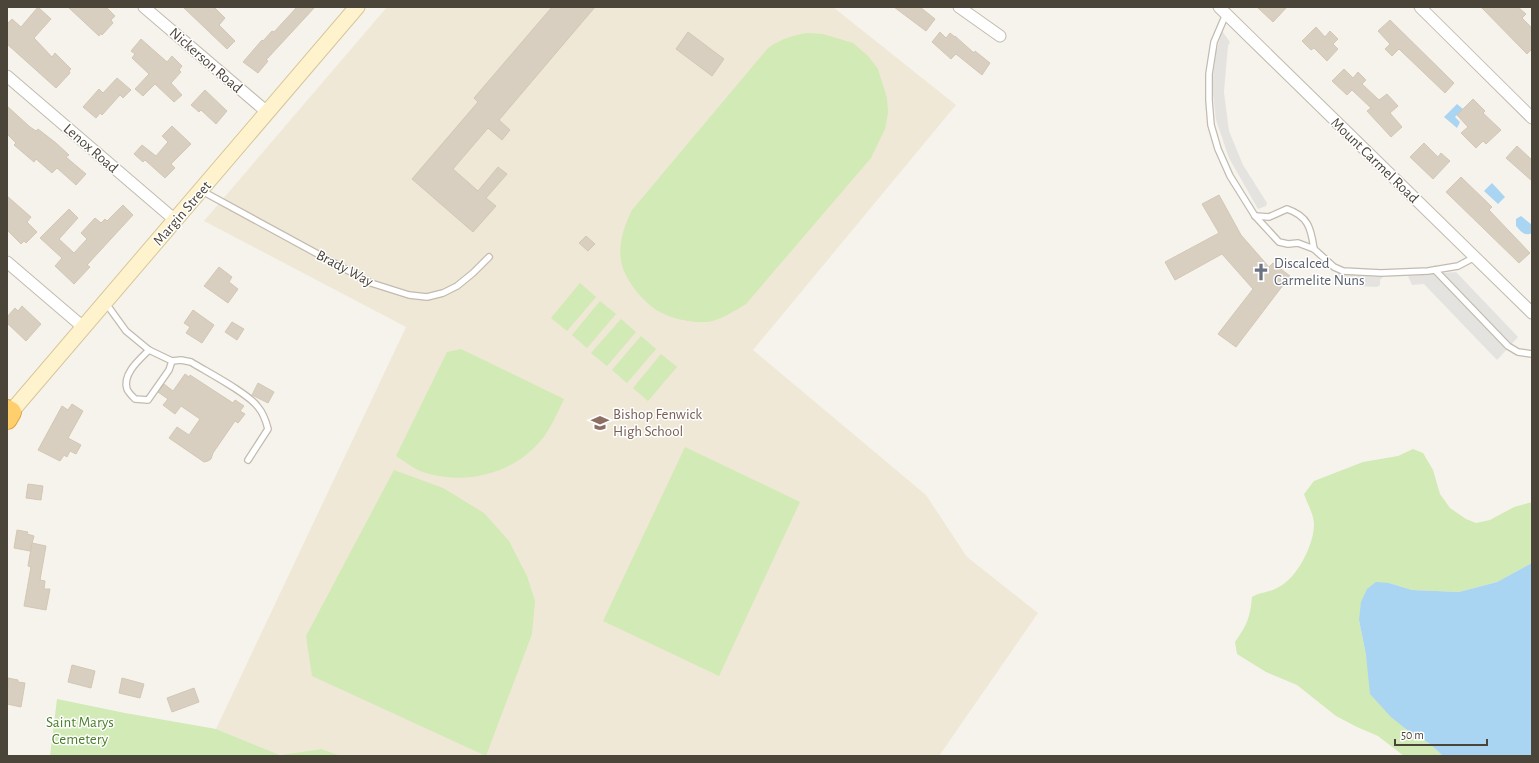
<svg xmlns="http://www.w3.org/2000/svg" width="1539" height="763" font-family="'Alegreya Sans',sans-serif">
  <style>
    .education { fill: #efe8d6 }
    .green { fill: #d2eab5 }
    .parking { fill: #e5e3e0 }
    .water { fill: #a9d4f2 }
    .building { fill: #d8cfc1; stroke: #d3c7b4 }
    .lines { fill: none; stroke-linecap: round; stroke-linejoin: round }
    .lane-casing { stroke: #c2bbae; stroke-width: 8 }
    .street-casing { stroke: #c2bbae; stroke-width: 13 }
    .secondary-casing { stroke: #d6c79b; stroke-width: 17 }
    .highway-casing { stroke: #e0a43c; stroke-width: 22 }
    .lane { stroke: #fff; stroke-width: 5.5 }
    .street { stroke: #fff; stroke-width: 11 }
    .secondary { stroke: #fff3cd; stroke-width: 15 }
    .highway { stroke: #ffcf6e; stroke-width: 20 }
    .labels { text-anchor: middle; stroke-width: 3; stroke-linejoin: round; paint-order: stroke }
    .street-label { font-size: 15px; fill: #4b4439; stroke: #fff }
    .worship-label { font-size: 15px; fill: #5b616d; stroke: #fff; text-anchor: start }
    .education-label { font-size: 15px; fill: #785e54; stroke: #fff; text-anchor: start }
    .park-label { font-size: 15px; fill: #4a7f2a; stroke: #fff }
  </style>
  <rect width="100%" height="100%" fill="#f6f3ec"/>
  <polygon class="education" points="387,7 833,7 956,105 753,350 926,495 967,557 1038,613 939,756 342,756 321,749 280,755 216,729 406,327 204,221"/>
  <g class="green">
    <path d="M808 33 823 34 853 43 868 56 878 69 887 98 888 113 885 129 871 158 746 304C736 310 719 321 707 322 692 323 673 319 660 312 644 304 623 278 621 260 618 243 625 224 632 210L768 48C781 39 793 35 808 33Z"/>
    <polygon points="580,283 596,297 567,331 551,318"/>
    <polygon points="600,301 616,314 587,348 572,335"/>
    <polygon points="621,319 636,332 607,366 591,353"/>
    <polygon points="641,336 656,349 627,383 612,370"/>
    <path d="M461 349 564 399C556 416 548 435 534 448 504 477 458 485 420 471 412 467 404 461 396 456L447 352Z"/>
    <polygon points="661,354 677,367 648,401 633,388"/>
    <polygon points="685,447 800,502 719,676 603,621"/>
    <path d="M1413 449 1423 453 1433 470 1440 494 1450 508 1466 519 1476 523 1490 520 1514 507 1532 502V563L1497 582 1459 592 1412 590 1389 583 1359 620 1366 655 1406 729 1430 744 1443 756H1404L1378 736 1357 727 1336 716 1297 685 1266 672 1237 654 1235 642C1247 625 1250 618 1252 597 1260 592 1268 593 1277 588 1297 579 1314 545 1314 524 1314 515 1307 503 1304 494L1314 481 1363 462 1398 456Z"/>
    <polygon points="394,470 443,488 484,513 509,541 527,576 535,601 532,634 486,756 312,676 306,636"/>
    <polygon points="57,699 125,713 216,729 280,755 321,749 342,756 50,756"/>
  </g>
  <g class="parking">
    <polygon points="1222,31 1230,42 1228,46 1224,92 1229,131 1243,165 1267,203 1266,206 1258,209 1229,158 1216,120 1212,85 1216,52"/>
    <polygon points="1338,272 1358,276 1383,277 1380,280 1380,285 1377,287 1356,286 1338,281"/>
    <polygon points="1456,272 1518,337 1497,360 1424,284 1412,285 1408,276"/>
  </g>
  <g class="water">
    <polygon points="1457,104 1463,109 1455,117 1460,122 1457,128 1444,117"/>
    <polygon points="1492,183 1505,197 1498,204 1484,191"/>
    <path d="M1521 216 1532 225V233C1524 237 1521 231 1516 226V219Z"/>
    <polygon points="1532,563 1532,756 1443,756 1430,744 1406,729 1391,717 1370,694 1366,655 1359,620 1361,602 1367,589 1376,582 1389,583 1412,590 1459,592 1497,582"/>
  </g>
  <g class="building">
    <polygon points="38,7 51,19 34,38 52,57 55,53 71,69 69,71 70,73 56,88 7,44 7,24 12,19 21,27"/>
    <polygon points="68,7 106,7 115,16 111,20 113,23 102,35 101,33 99,36"/>
    <polygon points="183,7 214,7 225,18 219,25 235,41 227,49"/>
    <polygon points="297,7 315,7 266,60 268,61 258,73 243,62 262,40 263,41 272,31 274,32"/>
    <polygon points="552,7 595,7 499,120 510,130 502,140 488,128 453,169 478,191 498,167 507,174 486,198 496,206 473,232 412,179 478,102 474,98"/>
    <polygon points="894,7 920,7 935,19 926,31"/>
    <polygon points="1257,7 1287,7 1273,22"/>
    <polygon points="1481,7 1518,7 1526,14 1522,18 1532,28 1532,49 1527,54"/>
    <polygon points="1390,20 1454,83 1445,93 1399,49 1392,56 1385,49 1390,44 1378,31"/>
    <polygon points="1316,27 1325,37 1330,31 1338,39 1333,44 1338,49 1327,61 1314,48 1311,50 1302,41"/>
    <polygon points="688,32 724,59 712,76 676,49"/>
    <polygon points="940,32 946,38 950,33 955,37 955,36 974,53 975,51 990,63 982,75 956,54 951,59 932,42"/>
    <polygon points="141,39 167,62 172,56 182,66 179,70 181,72 171,83 182,95 174,102 155,84 143,96 135,89 149,74 132,58 135,54 131,51"/>
    <polygon points="1344,69 1353,78 1358,72 1366,80 1362,84 1379,100 1387,94 1398,106 1390,113 1402,127 1391,137 1367,111 1371,108 1352,90 1347,95 1332,81"/>
    <polygon points="117,78 131,90 123,98 120,95 102,115 100,113 96,118 83,107 99,89 103,93"/>
    <polygon points="205,90 227,111 216,124 201,110 199,112 191,105"/>
    <polygon points="1473,99 1485,111 1483,113 1501,130 1486,144 1483,141 1476,148 1461,133 1468,127 1457,115"/>
    <polygon points="7,106 30,127 36,131 38,129 56,143 69,155 66,157 86,174 76,185 57,168 52,173 36,159 34,162 14,145 16,143 7,134"/>
    <polygon points="172,126 191,144 171,164 175,168 165,178 145,160 143,162 134,154 142,145 156,156 168,142 162,136"/>
    <polygon points="1424,143 1438,157 1441,153 1450,161 1433,179 1410,157"/>
    <polygon points="1517,146 1532,160 1532,181 1506,158"/>
    <polygon points="1461,177 1492,207 1489,210 1530,253 1519,263 1446,192"/>
    <polygon points="1219,195 1241,235 1269,267 1273,263 1290,276 1236,347 1218,334 1253,289 1222,254 1175,280 1165,262 1219,233 1202,204"/>
    <polygon points="7,196 31,217 27,222 37,232 26,243 24,241 21,244 7,230"/>
    <polygon points="123,205 133,215 87,265 90,267 74,284 55,266 62,258 40,238 69,209 78,218 59,239 74,253 87,239 81,233 95,218 101,223 105,219 107,221"/>
    <polygon points="586,236 595,244 588,251 579,243"/>
    <polygon points="219,267 232,277 229,282 238,289 228,303 204,286"/>
    <polygon points="22,306 41,324 26,341 7,323 7,317 15,308 18,311"/>
    <polygon points="193,310 214,325 202,343 186,333 190,327 184,323"/>
    <polygon points="232,322 244,329 237,340 225,332"/>
    <polygon points="185,374 189,377 190,375 233,403 235,400 244,406 240,411 245,414 238,423 235,421 213,453 211,459 208,461 204,462 169,438 177,427 189,435 200,419 181,406 175,414 163,405 168,399 158,392 164,384 173,391"/>
    <polygon points="258,383 274,392 268,403 252,395"/>
    <polygon points="72,404 83,411 68,438 81,445 76,454 70,451 67,457 64,455 60,461 38,450 62,406 68,410"/>
    <polygon points="28,484 43,486 41,500 26,498"/>
    <polygon points="17,530 28,532 27,534 34,536 30,551 14,548"/>
    <polygon points="32,543 46,546 40,580 45,581 44,589 50,589 46,610 24,606 31,567 28,566"/>
    <polygon points="72,665 95,671 91,688 68,682"/>
    <polygon points="8,678 18,680 18,682 25,683 21,707 7,704"/>
    <polygon points="122,678 144,684 140,698 119,693"/>
    <polygon points="194,688 199,702 172,712 167,698"/>
  </g>
  <g class="lines">
    <g class="lane-casing">
      <g id="lane">
        <polyline points="1226,14 1214,42 1209,74 1209,100 1211,125 1218,149 1230,176 1255,216 1279,242 1288,244 1298,243 1314,249 1334,267 1343,271 1381,273 1428,271 1458,266 1475,257"/>
        <polyline points="202,191 371,283 409,295 427,297 443,293 457,286 473,273 489,257"/>
        <path d="M1255 216 1269 217 1287 209C1308 216 1311 228 1314 249"/>
        <polyline points="1435,270 1508,346 1518,352 1532,354"/>
        <path d="M105 302 126 331 149 350 172 361 181 360 191 362C207 372 248 393 258 407 264 414 266 421 268 429L248 460"/>
        <path d="M149 350C140 359 122 374 127 389 128 392 132 396 135 399L148 400 169 370 172 361"/>
      </g>
    </g>
    <g class="street-casing">
      <g id="street">
        <polyline points="144,7 267,112"/>
        <polyline points="959,7 1000,36"/>
        <polyline points="1219,7 1532,313"/>
        <polyline points="1420,7 1532,118"/>
        <polyline points="7,76 175,220"/>
        <polyline points="7,262 83,327"/>
      </g>
    </g>
    <g class="secondary-casing">
      <polyline id="secondary" points="11,412 357,7"/>
    </g>
    <g class="highway-casing">
      <polyline id="highway" points="7,410 11,412 7,419"/>
    </g>
    <use href="#lane" class="lane"/>
    <use href="#street" class="street"/>
    <use href="#secondary" class="secondary"/>
    <use href="#highway" class="highway"/>
  </g>
  <defs>
    <g id="church-bare" transform="scale(1.38)"><path d="M-1.2-6h2.4v3.5h3.3v2.4h-3.3V6h-2.4V-.1h-3.3v-2.4h3.3Z" fill="#6b7280" stroke="#fff" stroke-width="2.5" paint-order="stroke"/></g>
    <g id="school-bare" transform="scale(1.38)"><path d="M0-5L7-2L0 1L-7-2ZM-4 1L0 2.5L4 1V4Q0 6-4 4Z" fill="#8d6e63" stroke="#fff" stroke-width="2.5" paint-order="stroke"/></g>
  </defs>
  <g fill-rule="evenodd">
    <use href="#church-bare" x="1261" y="272"/>
    <use href="#school-bare" x="600" y="423"/>
  </g>
  <g class="labels">
    <g class="street-label">
      <text transform="translate(206 60) rotate(41)" y="5">Nickerson Road</text>
      <text transform="translate(91 148) rotate(41)" y="5">Lenox Road</text>
      <text transform="translate(1375 160) rotate(44)" y="5">Mount Carmel Road</text>
      <text transform="translate(182 213) rotate(-49)" y="5">Margin Street</text>
      <text transform="translate(345 268) rotate(28)" y="5">Brady Way</text>
    </g>
    <g class="worship-label">
      <text x="1274" y="268">Discalced<tspan x="1274" dy="17">Carmelite Nuns</tspan></text>
    </g>
    <g class="education-label">
      <text x="613" y="419">Bishop Fenwick<tspan x="613" dy="17">High School</tspan></text>
    </g>
    <g class="park-label">
      <text x="80" y="727">Saint Marys<tspan x="80" dy="17">Cemetery</tspan></text>
    </g>
  </g>
  <rect width="1539" height="763" fill="none" stroke="#4b4439" stroke-width="16"/>
  <path d="M1395 739v6h92v-6" fill="none" stroke="#4b4439" stroke-width="2"/>
  <text x="1401" y="739" font-size="12" fill="#4b4439" stroke="#ffffff" stroke-width="3" paint-order="stroke">50 m</text>
</svg>
